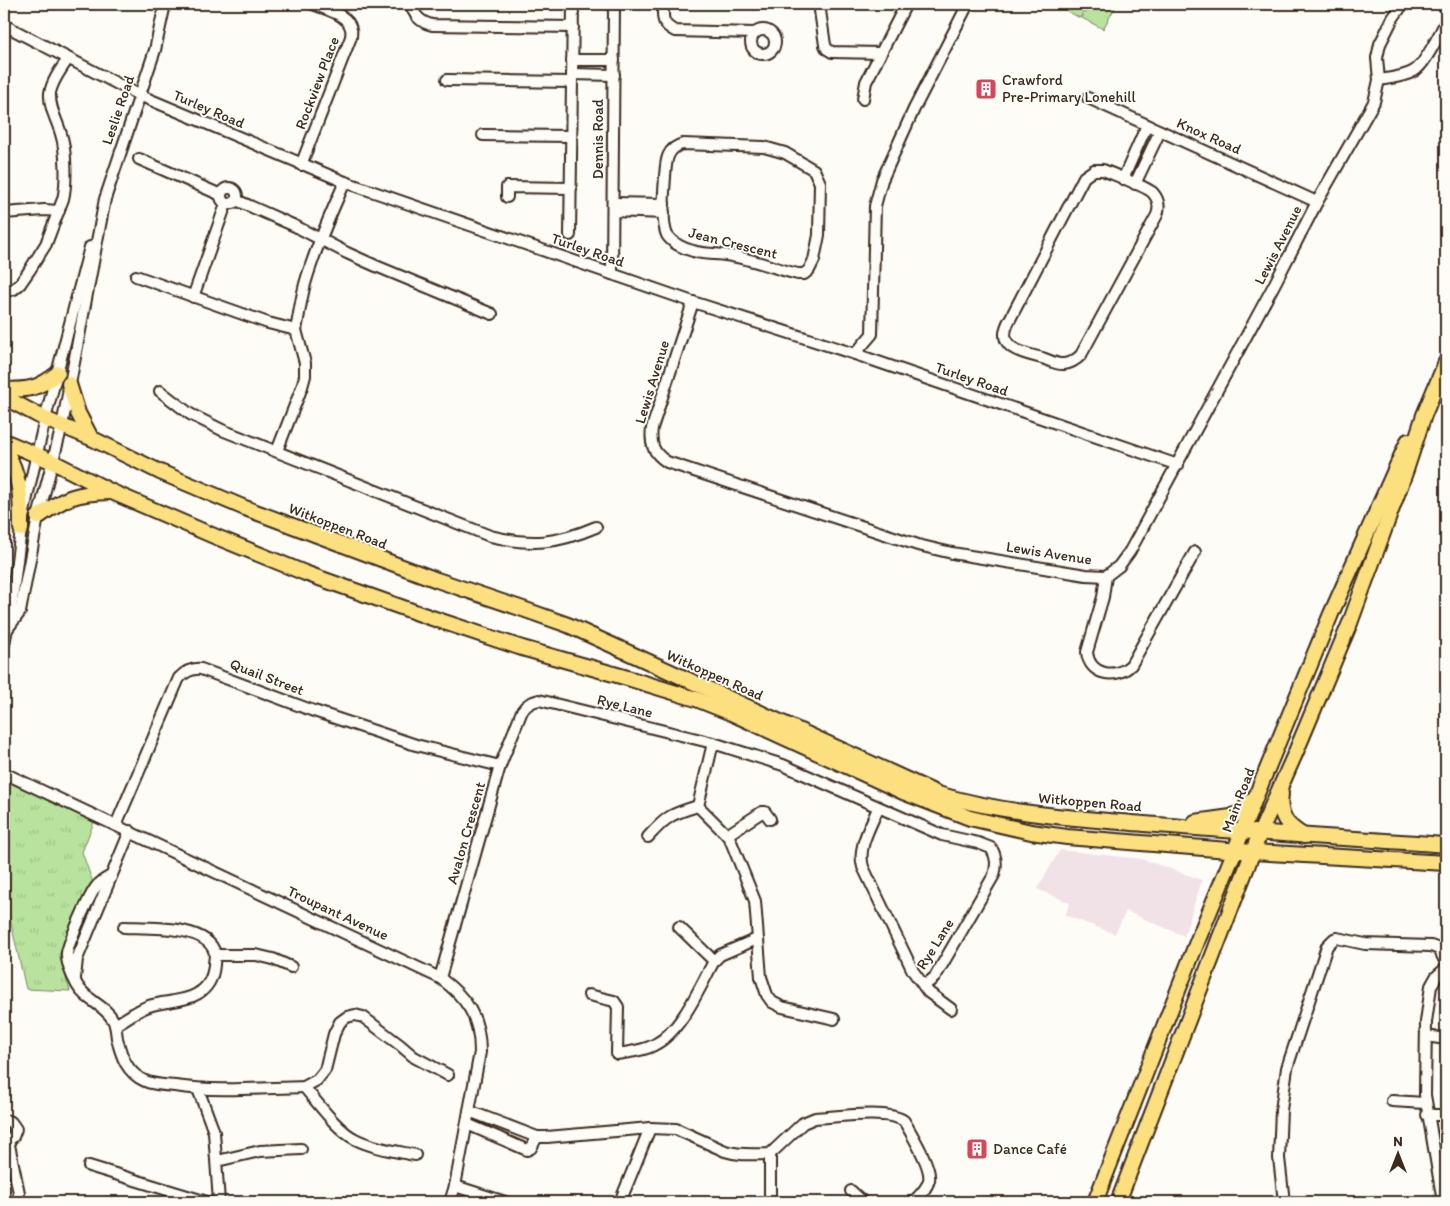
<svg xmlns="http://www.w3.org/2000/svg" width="1450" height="1206" font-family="Itim,sans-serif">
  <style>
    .built { fill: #f1e2e7 }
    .park { fill: url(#park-tufts); stroke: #7a865e }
    .pitch { fill: #b8e29e; stroke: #7a865e }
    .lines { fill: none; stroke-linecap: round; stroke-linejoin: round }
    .minor-casing { stroke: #3b2a1e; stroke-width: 14 }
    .major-casing { stroke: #3b2a1e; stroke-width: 18 }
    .minor { stroke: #fdfcf7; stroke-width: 10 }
    .major { stroke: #fce080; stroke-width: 14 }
    .labels { text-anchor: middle; stroke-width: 4; stroke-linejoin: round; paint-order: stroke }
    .poi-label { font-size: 15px; fill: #3b2a1e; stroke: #fdfcf7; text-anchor: start }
    .street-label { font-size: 15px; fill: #3b2a1e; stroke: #fdfcf7 }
  </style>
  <defs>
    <pattern id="park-tufts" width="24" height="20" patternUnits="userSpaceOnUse" patternTransform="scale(1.25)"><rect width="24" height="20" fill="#b8e29e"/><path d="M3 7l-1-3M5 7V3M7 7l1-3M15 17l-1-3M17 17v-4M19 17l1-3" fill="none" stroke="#9fc288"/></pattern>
  </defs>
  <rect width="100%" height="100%" fill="#fdfcf7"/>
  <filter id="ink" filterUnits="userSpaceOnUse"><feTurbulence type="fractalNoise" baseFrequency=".02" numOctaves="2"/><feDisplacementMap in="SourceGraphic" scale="10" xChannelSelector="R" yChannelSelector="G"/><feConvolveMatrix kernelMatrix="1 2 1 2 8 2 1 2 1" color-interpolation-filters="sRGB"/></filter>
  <g filter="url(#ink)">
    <polygon class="built" points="1060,850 1142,859 1202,880 1184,936 1126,911 1115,934 1065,915 1070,903 1037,889"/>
    <polygon class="park" points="4,780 94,822 82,852 93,883 59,955 70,991 26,989 4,893"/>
    <g class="pitch">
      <polygon points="1060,4 1087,4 1080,18 1058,6"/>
      <polygon points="1089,4 1117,4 1103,29 1082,18"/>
    </g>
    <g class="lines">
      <g class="minor-casing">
        <g id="minor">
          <path d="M410 4C415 15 419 22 432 25L573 27"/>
          <path d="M663 4C663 18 661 24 675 31L755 33"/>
          <polyline points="819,4 825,45 827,49 832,52 881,53"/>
          <polyline points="4,25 139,95 345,182 693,302 855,354 1178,465"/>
          <circle cx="763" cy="42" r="12"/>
          <polyline points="572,60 614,60"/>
          <polyline points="572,74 614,75"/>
          <polyline points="447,80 572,82"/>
          <path d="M1379 80C1390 78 1404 77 1414 71 1425 65 1439 34 1446 22"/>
          <polyline points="1088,98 1317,202"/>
          <polyline points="863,99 866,82 906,4"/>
          <polyline points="483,135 571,136"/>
          <path d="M683 144 764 147 785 153 814 170 820 183 819 235 814 260 809 270 804 274H798C775 269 754 259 731 256 718 253 705 255 693 251 684 249 672 243 667 235 661 222 664 192 665 177 666 162 666 148 683 144Z"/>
          <polyline points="139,159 221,195"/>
          <path d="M301 165 351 37C351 34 352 31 351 29 348 14 324 9 313 4"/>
          <path d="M1094 170H1103C1112 174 1148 187 1153 193 1159 200 1160 207 1157 215L1081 355C1076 360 1072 363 1064 364 1057 365 1049 360 1042 358 1023 353 996 349 1008 323L1084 177Z"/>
          <polyline points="1123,179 1147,125"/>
          <polyline points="1135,184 1160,131"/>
          <circle cx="229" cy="196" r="8"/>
          <polyline points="507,197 507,187 571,188"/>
          <polyline points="236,200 295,226 347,253 376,266 492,314"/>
          <polyline points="613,203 664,204"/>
          <polyline points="613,211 664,213"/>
          <polyline points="4,213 44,210 59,211"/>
          <polyline points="570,235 573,4"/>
          <polyline points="612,274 614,4"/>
          <path d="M136 276 268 323 296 330C299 315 301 299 305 284 315 249 330 215 345 182"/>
          <path d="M4 292 14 289 20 284 29 271 46 244 63 199C67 183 66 149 61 134 57 120 49 108 50 93 52 81 61 69 68 59"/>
          <polyline points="193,297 226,204"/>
          <path d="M693 302 652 428C650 444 653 453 667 462L918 545 952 553 1086 575 1106 576 1119 566 1130 551 1274 285 1317 202 1374 102 1379 80 1377 58 1380 44 1393 18 1403 4"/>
          <polyline points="855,354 872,334 875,206 882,180 914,109 968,4"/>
          <path d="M160 391 190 414 222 430 490 536C532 546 556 544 596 527"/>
          <polyline points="277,451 302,387 305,376 305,363 296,330"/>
          <path d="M1106 576 1103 597 1087 652C1089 675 1116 680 1131 665L1195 552"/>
          <polyline points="8,628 20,612 38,517 62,426 105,199 155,50 165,4"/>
          <polyline points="4,644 11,609 21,529 27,497 45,419 90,247"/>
          <path d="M4 773 440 978C467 998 480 1017 480 1052L455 1186 450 1202"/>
          <polyline points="698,806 727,835 730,839 755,901 761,977 767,995 772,1002 782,1007 834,1019"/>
          <polyline points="698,806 713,743"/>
          <path d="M878 808C871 826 857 847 863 867L913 971 928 992 951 1009"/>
          <path d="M116 825 179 678C185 672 192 668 201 669L311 710 416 745 500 766"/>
          <polyline points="727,835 762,812 765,812 770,819"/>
          <path d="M648 837C667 816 671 814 698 806"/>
          <path d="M111 876C105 879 100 882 96 887 89 896 68 944 67 953 66 964 72 976 77 985 85 1000 105 1005 113 1020 116 1025 116 1032 117 1038 121 1056 127 1073 145 1081 154 1085 165 1085 175 1086 217 1092 261 1088 304 1087L317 1080 325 1070 334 1034 340 1022 347 1017 355 1015 363 1017 400 1045 414 1057 448 1075"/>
          <polyline points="679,927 714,961"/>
          <polyline points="215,955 256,955 273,959 291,967"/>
          <polyline points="75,978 77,959 130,831"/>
          <path d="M440 978 500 766 522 711C527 704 531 702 539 700L713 743 783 765 942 835 978 843 991 848C997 857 997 865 994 875L935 977 924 986"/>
          <path d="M589 995 614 1001 618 1007 617 1054C630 1052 643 1051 654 1045 681 1032 700 987 714 961L720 955 757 939"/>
          <path d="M115 1025C126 1019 137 1010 149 1006 163 1001 184 1002 197 994 208 988 213 977 214 965 214 962 215 957 215 954 209 924 146 928 124 927"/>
          <polyline points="1426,1036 1446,1039"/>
          <path d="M304 1087C318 1103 337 1130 355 1139 373 1148 395 1151 415 1155"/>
          <polyline points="198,1089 214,1132 219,1202"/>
          <polyline points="1392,1101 1425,1103"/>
          <path d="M469 1111 537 1137H547L650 1128 676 1129 725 1151C740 1156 755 1154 770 1154L803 1123 815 1118C836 1117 888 1109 904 1121 911 1133 932 1167 929 1180 927 1189 919 1196 913 1202"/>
          <polyline points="1427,1115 1446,1115"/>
          <polyline points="4,1120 11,1122 16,1129 13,1137 8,1140 4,1140"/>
          <polyline points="467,1124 527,1150 531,1148 537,1137"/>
          <polyline points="8,1140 19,1193 18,1202"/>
          <polyline points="770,1154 770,1202"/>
          <polyline points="217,1161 260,1151 301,1149"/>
          <polyline points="89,1166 207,1202"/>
          <polyline points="455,1186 505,1202"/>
          <polyline points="851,1191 863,1202"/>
          <polyline points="620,1202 650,1128"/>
          <polyline points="1284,1202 1279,1158 1281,1110 1287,1068 1327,946 1334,939 1337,938 1365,944 1431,946 1439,949 1446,963"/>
          <polyline points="1443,1202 1425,1095 1426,1022 1431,986 1436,977 1446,968"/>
        </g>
      </g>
      <g class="major-casing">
        <g id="major">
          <polyline points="69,384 78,413 91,438"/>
          <path d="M4 390C29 390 38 389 58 373"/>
          <path d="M4 397 45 419 91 438 160 472 245 508 437 580 520 608 568 625 938 794C1005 814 1075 818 1144 824 1245 832 1345 838 1446 845"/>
          <polyline points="4,441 53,462 112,492 214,536 305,573 429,617 522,648 624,677 696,699 731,713 903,792 970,818 1031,832 1067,837 1253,852 1446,863"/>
          <path d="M4 448C21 475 21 499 21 529"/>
          <path d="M38 517C65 497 76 493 111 492"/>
          <path d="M1281 793C1278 816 1286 825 1304 836"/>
          <polyline points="1195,822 1231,817 1241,812 1252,800"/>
          <polyline points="1095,1202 1199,937 1235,850 1256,796 1331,614 1408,441"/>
          <polyline points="1118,1202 1260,833 1295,754 1350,623 1406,470 1424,415 1446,362"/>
        </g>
      </g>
      <use href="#minor" class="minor"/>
      <use href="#major" class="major"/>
    </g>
  </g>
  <defs>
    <g id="building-square" transform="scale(1.125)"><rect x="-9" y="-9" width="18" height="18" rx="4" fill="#d1495b" stroke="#fdfcf7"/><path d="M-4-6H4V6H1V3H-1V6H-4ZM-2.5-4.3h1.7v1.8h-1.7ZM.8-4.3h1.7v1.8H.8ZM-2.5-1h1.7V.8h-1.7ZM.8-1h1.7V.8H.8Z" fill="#fff"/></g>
  </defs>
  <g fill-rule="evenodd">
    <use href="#building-square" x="986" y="89"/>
    <use href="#building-square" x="977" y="1149"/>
  </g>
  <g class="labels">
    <g class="poi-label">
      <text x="1002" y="85">Crawford<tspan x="1002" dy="17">Pre-Primary Lonehill</tspan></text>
      <text x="993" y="1154">Dance Café</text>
    </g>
    <g class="street-label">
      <text transform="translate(317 83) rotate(-69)" y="5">Rockview Place</text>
      <text transform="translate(209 109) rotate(23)" y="5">Turley Road</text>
      <text transform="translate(118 110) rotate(-71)" y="5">Leslie Road</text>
      <text transform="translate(1209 136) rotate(24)" y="5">Knox Road</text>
      <text transform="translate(598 139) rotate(-90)" y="5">Dennis Road</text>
      <text transform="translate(733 243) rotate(14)" y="5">Jean Crescent</text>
      <text transform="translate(1278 245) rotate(-63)" y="5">Lewis Avenue</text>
      <text transform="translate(588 250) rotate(19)" y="5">Turley Road</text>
      <text transform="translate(972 379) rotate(19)" y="5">Turley Road</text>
      <text transform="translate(652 382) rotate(-73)" y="5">Lewis Avenue</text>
      <text transform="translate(338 526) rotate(21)" y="5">Witkoppen Road</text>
      <text transform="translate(1049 553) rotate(9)" y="5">Lewis Avenue</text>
      <text transform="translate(715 675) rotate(24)" y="5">Witkoppen Road</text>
      <text transform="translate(267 677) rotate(21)" y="5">Quail Street</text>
      <text transform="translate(625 706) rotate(14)" y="5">Rye Lane</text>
      <text transform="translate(1238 800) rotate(-69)" y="5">Main Road</text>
      <text transform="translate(1090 802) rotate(5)" y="5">Witkoppen Road</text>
      <text transform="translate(466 833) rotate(-74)" y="5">Avalon Crescent</text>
      <text transform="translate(338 913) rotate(25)" y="5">Troupant Avenue</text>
      <text transform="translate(935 944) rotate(-58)" y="5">Rye Lane</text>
    </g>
  </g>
  <rect width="1450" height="1206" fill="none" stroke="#fdfcf7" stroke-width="20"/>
  <rect x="10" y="10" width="1430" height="1186" fill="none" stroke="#3b2a1e" stroke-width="2" filter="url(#ink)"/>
  <g transform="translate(1398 1154)" stroke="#fdfcf7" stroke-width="4" paint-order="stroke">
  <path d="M0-4L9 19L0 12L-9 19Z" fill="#3b2a1e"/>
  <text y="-8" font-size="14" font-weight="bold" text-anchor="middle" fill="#3b2a1e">N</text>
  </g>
</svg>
